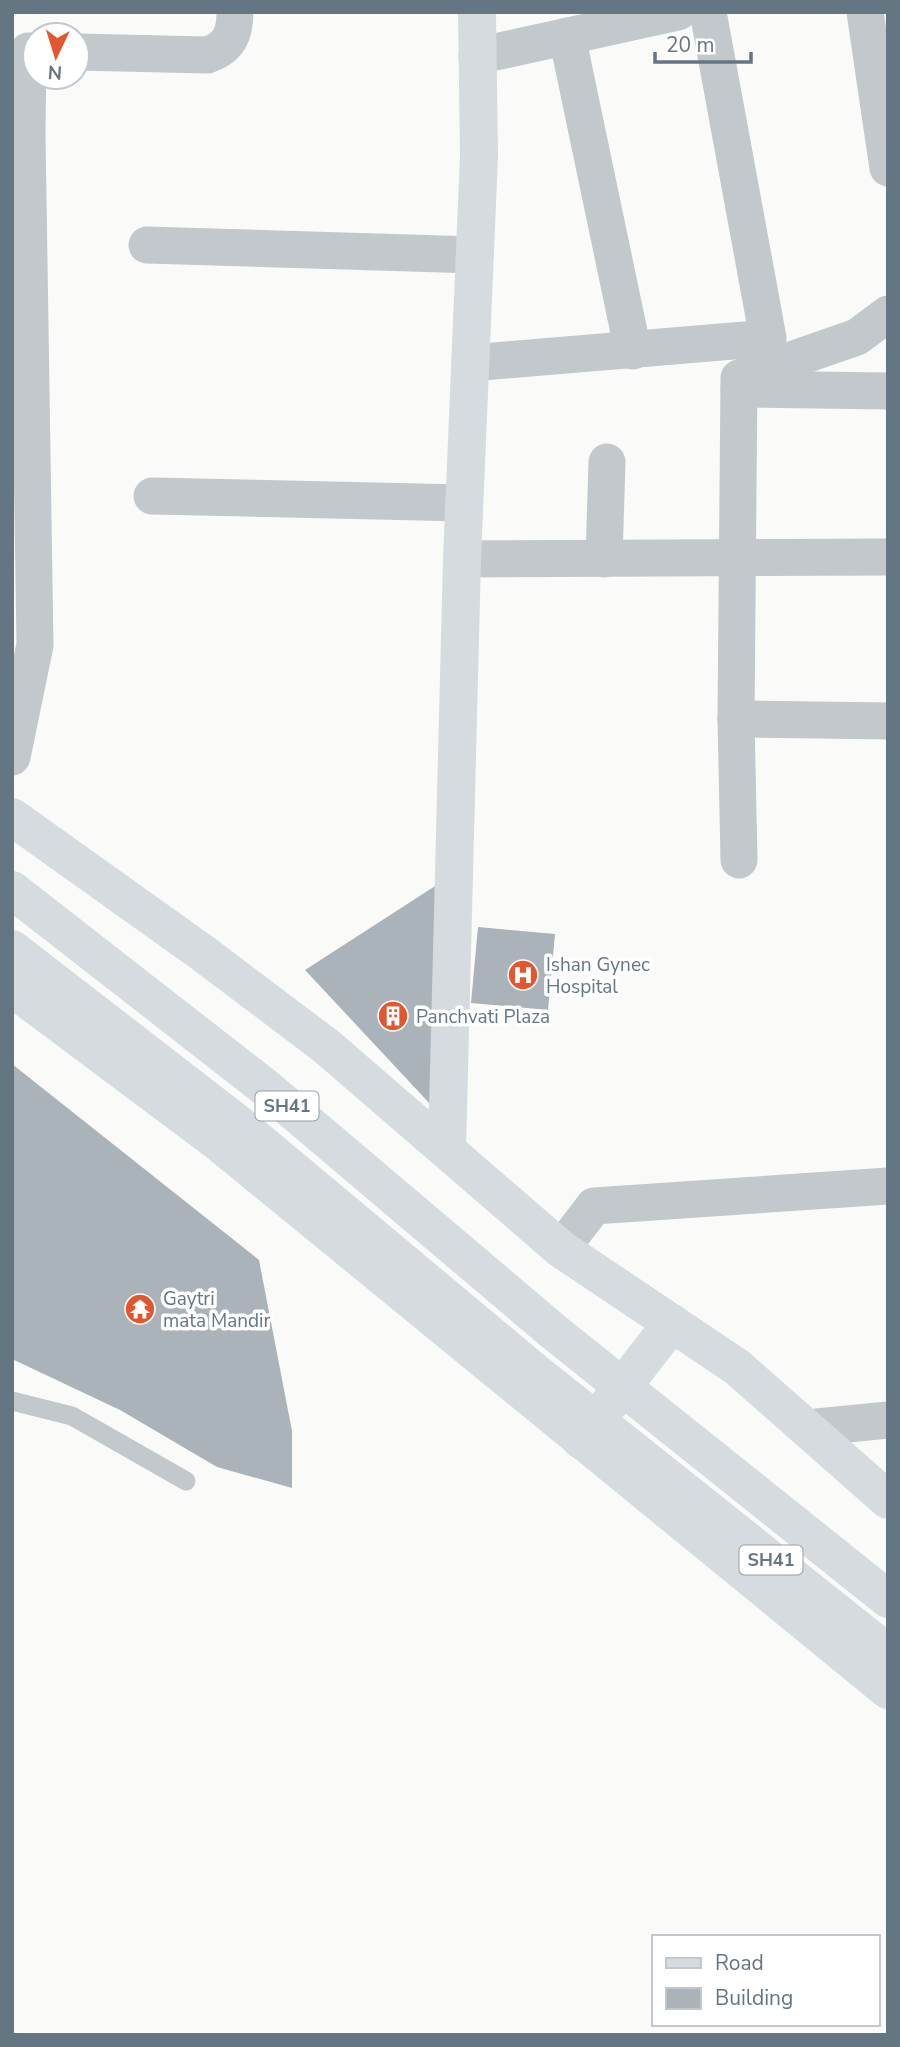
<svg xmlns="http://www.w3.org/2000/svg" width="900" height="2047" font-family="'Nunito Sans',sans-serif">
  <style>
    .building { fill: #aab3b9 }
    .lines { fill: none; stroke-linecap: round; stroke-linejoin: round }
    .lane { stroke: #c3c8cc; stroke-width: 19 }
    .street { stroke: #c3c8cc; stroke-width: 37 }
    .secondary { stroke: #d6dbdf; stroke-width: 38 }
    .primary { stroke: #d6dbdf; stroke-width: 38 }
    .labels { text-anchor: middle; stroke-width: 7; stroke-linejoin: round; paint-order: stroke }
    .shield { fill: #fff; stroke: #939fa8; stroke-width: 2 }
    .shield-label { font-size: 18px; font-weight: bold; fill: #657683 }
    .poi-label { font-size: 19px; fill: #657683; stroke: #fff; text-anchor: start }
  </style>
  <rect width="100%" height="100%" fill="#fafaf8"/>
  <g class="building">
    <polygon points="446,879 432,1106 305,970"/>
    <polygon points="478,927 555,934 548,1010 471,1003"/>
    <polygon points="12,1064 259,1260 292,1431 292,1488 217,1467 120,1410 12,1359"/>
  </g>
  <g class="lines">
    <polyline class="lane" points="12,1401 72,1416 186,1481"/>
    <g class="street">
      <polyline points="865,12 888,168"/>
      <polyline points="567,36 633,351"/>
      <path d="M77 52 207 55C229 48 235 34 235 12"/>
      <polyline points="477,56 678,12"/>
      <polyline points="147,245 475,255"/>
      <polyline points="470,363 768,338 708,12"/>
      <polyline points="739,389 888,391"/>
      <polyline points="152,496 464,503"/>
      <polyline points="462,559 888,557"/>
      <polyline points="604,559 607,462"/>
      <polyline points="736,719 888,721"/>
      <polyline points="12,757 35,645 27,134 28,51 35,51"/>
      <polyline points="739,860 736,719 739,378 857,337 888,314"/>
      <polyline points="561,1249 594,1206 888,1186"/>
      <polyline points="807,1428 888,1420"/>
    </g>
    <g class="secondary">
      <polyline points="12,817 204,954 326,1046 561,1249 737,1367 888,1500"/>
      <polyline points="12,988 218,1142 888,1690"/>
      <polyline points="447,1149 462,559 479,156 477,12"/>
      <polyline points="581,1440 672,1323"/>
    </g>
    <g class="primary">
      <polyline points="12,890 266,1088 554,1332 888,1599"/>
      <polyline points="12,949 237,1123 530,1368 888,1653"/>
    </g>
  </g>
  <defs>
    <g id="hospital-disc" transform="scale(1.575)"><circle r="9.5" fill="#e4572e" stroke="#fff"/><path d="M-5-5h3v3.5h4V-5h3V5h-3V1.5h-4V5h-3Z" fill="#fff"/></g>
    <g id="building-disc" transform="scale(1.575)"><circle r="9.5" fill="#e4572e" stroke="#fff"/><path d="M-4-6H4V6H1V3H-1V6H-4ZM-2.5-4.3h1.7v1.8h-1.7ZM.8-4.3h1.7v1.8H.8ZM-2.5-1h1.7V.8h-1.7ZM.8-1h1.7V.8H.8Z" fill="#fff"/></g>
    <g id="temple-disc" transform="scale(1.575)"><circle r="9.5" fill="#e4572e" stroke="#fff"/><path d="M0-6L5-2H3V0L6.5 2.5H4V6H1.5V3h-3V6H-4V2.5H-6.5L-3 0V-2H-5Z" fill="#fff"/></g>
  </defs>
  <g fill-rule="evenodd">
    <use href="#hospital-disc" x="523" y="975"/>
    <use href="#building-disc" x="393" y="1016"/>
    <use href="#temple-disc" x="140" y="1309"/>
  </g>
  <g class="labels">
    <g class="shield">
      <rect x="255.5" y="1091.5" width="63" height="29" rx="5"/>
      <rect x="739.5" y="1545.5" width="63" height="29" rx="5"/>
    </g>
    <g class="shield-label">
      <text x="287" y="1112">SH41</text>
      <text x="771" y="1566">SH41</text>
    </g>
    <g class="poi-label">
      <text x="546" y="971">Ishan Gynec<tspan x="546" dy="22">Hospital</tspan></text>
      <text x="416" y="1023">Panchvati Plaza</text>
      <text x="163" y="1305">Gaytri<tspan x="163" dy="22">mata Mandir</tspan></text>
    </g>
  </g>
  <rect width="900" height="2047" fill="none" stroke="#657683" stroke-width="28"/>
  <rect x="652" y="1935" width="228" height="91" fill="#ffffff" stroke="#c1c8cd" stroke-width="2"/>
  <rect x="666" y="1958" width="35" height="10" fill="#d6dbdf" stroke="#c1c8cd" stroke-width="2"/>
  <text x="715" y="1970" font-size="21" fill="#657683">Road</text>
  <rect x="666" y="1988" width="35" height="21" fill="#aab3b9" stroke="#c1c8cd" stroke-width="2"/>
  <text x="715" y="2005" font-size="21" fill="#657683">Building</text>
  <g transform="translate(56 56) rotate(184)"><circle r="33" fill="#ffffff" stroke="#c1c8cd" stroke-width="2"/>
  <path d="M0-5L12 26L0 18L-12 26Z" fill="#e4572e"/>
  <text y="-10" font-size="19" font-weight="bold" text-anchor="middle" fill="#657683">N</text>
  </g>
  <path d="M655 52v10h96v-10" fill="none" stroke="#657683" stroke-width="3.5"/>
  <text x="666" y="52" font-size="21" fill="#657683" stroke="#ffffff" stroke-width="5" paint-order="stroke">20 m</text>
</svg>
